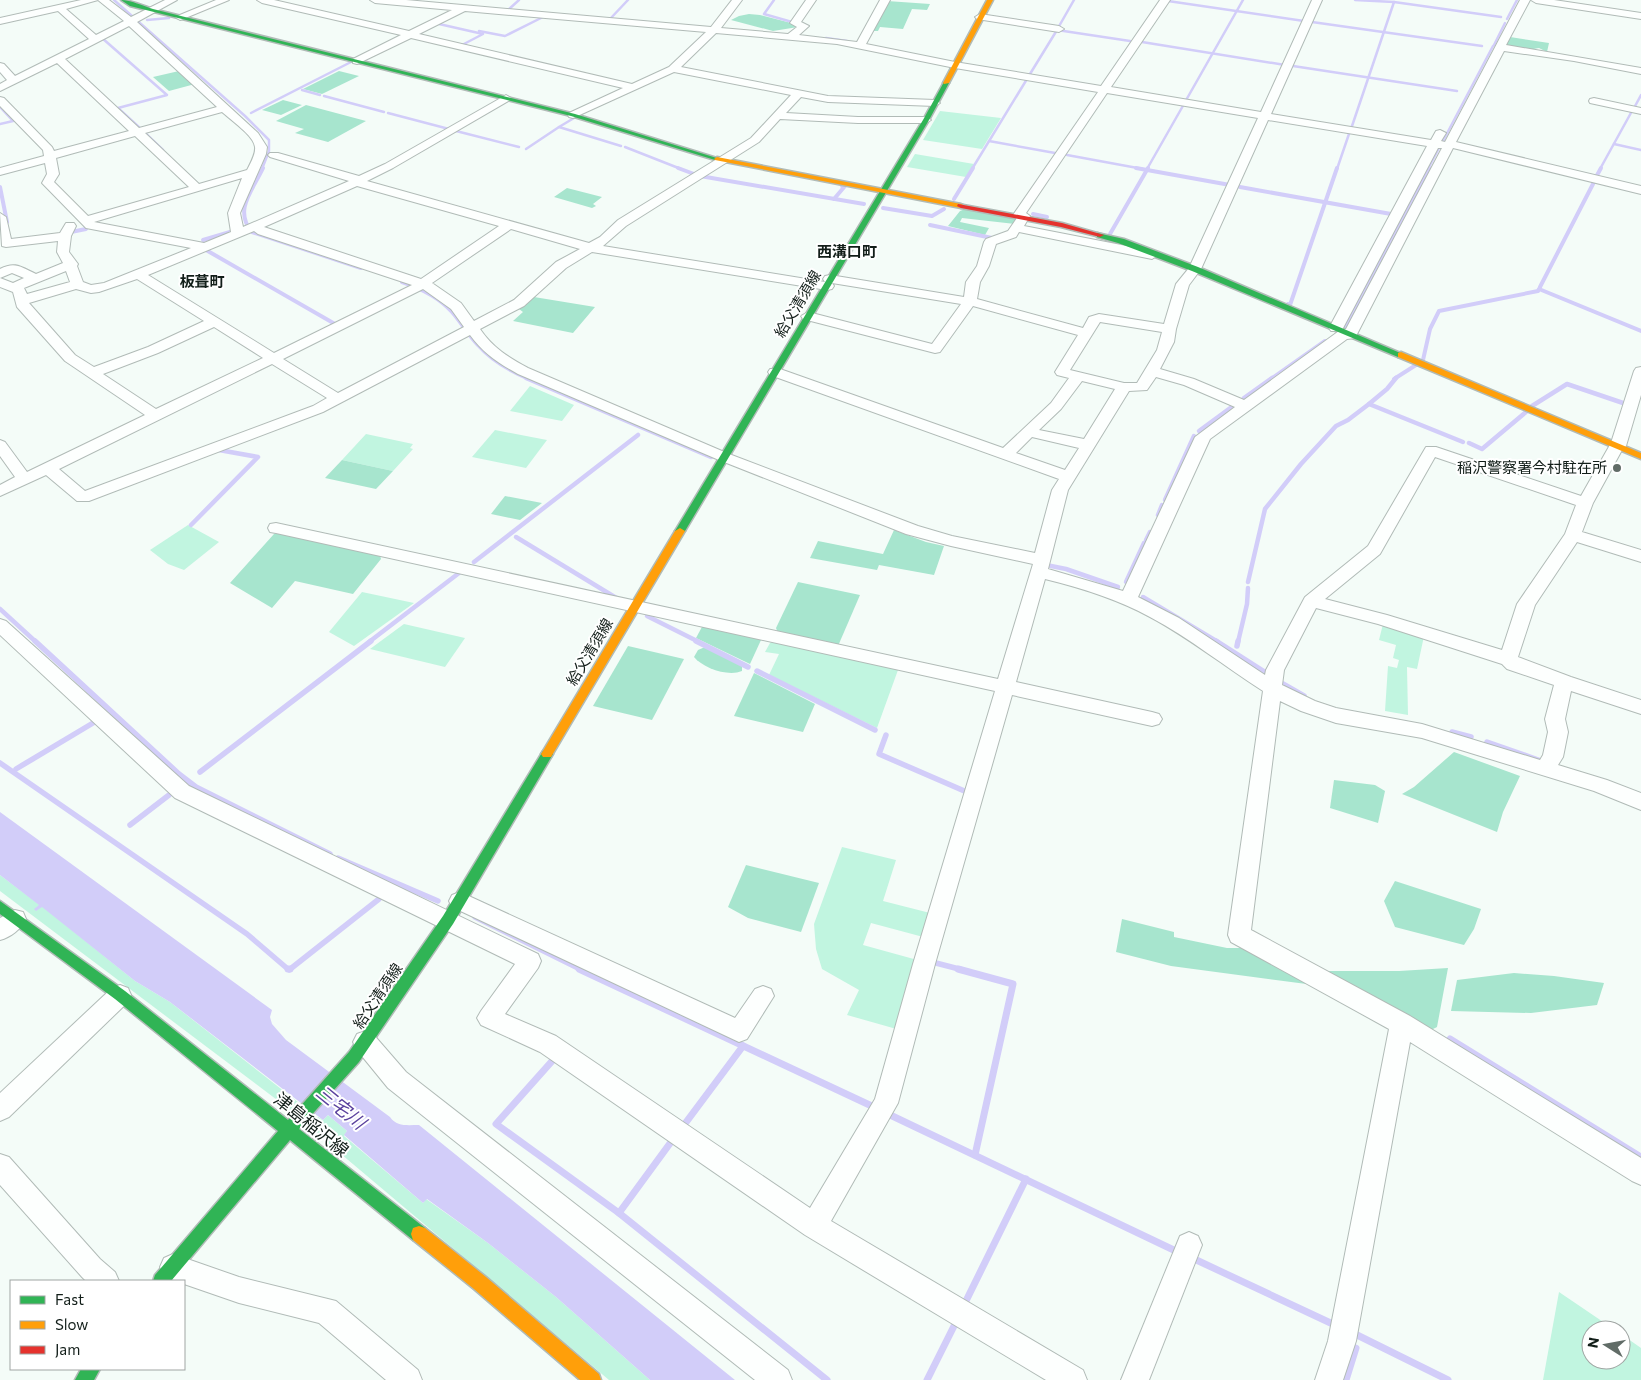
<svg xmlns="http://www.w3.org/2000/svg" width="1641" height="1380" font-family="Commissioner,'Noto Sans JP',sans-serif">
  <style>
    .green { fill: #c1f5e0 }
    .forest { fill: #a7e5ce }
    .water { fill: #d2cdf9 }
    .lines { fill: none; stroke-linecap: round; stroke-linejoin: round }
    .stream-far4 { stroke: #d2cdf9; stroke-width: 2.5 }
    .stream-far3 { stroke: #d2cdf9; stroke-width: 4 }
    .stream-far2 { stroke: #d2cdf9; stroke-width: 4.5 }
    .stream-far1 { stroke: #d2cdf9; stroke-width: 5.5 }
    .stream { stroke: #d2cdf9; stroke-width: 7 }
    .street-casing { stroke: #b1bbb7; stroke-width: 2 }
    .fast-casing { stroke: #b1bbb7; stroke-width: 3 }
    .slow-casing { stroke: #b1bbb7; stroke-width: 3 }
    .jam-casing { stroke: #b1bbb7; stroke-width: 3 }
    .street { fill: #fdfffe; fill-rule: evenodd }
    .fast { fill: #30b455; fill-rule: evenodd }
    .slow { fill: #ff9f0a; fill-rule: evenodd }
    .jam { fill: #e5322d; fill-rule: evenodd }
    .poi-dot { fill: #616c67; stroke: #fff; stroke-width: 2 }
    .labels { text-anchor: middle; stroke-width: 4; stroke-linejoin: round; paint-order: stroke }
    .far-quarter-label { font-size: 15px; font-weight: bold; fill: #121e19; stroke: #fff }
    .street-label { font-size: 15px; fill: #121e19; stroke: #fff }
    .poi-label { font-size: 15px; fill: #121e19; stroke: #fff; text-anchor: end }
    .near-street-label { font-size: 18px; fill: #121e19; stroke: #fff }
    .near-water-label { font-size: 19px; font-style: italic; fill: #5b429e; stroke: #fff }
  </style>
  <rect width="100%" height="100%" fill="#f4fcf8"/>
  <g class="green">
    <polygon points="940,111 1001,118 982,149 923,140"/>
    <polygon points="915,154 974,164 966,177 907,167"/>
    <polygon points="530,386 574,405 562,421 510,411"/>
    <polygon points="495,430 547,440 526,468 472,457"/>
    <polygon points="366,434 413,444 410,448 413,449 393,471 342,460"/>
    <polygon points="188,525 219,542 184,570 168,564 150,550"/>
    <polygon points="362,592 414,603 354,646 329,632"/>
    <polygon points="404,624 465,638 445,667 370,649"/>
    <polygon points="1383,624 1424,636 1417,669 1407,667 1408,715 1385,711 1388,666 1397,668 1399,660 1393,658 1396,645 1379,640"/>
    <polygon points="775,640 895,667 898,670 877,728 769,675 779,654 765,652 770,643"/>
    <polygon points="842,847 896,860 883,901 934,914 927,938 871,923 863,945 921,961 900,1030 847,1015 859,990 822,969 816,949 814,924"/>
    <polygon points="0,875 40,905 35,909 42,906 135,981 170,1002 299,1103 293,1112 0,891"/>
    <polygon points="328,1115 347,1131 344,1136 423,1203 426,1199 488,1243 556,1297 650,1380 609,1380 309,1127 318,1117 323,1120"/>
    <polygon points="1559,1292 1615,1330 1591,1330 1591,1360 1621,1360 1621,1334 1641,1348 1641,1380 1543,1380"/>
  </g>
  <g class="forest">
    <polygon points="887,1 930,4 927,10 912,9 903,29 880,27 878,31 871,31"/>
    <polygon points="749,14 760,15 799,25 798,27 773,31 731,20 739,16"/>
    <polygon points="1510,37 1549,43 1547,52 1539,48 1528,50 1506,45"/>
    <polygon points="179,71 195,84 169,91 153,77"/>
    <polygon points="339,71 359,76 322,94 303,89"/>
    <polygon points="283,100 302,105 281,115 262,110"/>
    <polygon points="306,105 366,121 328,142 295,133 304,129 276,121"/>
    <polygon points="567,188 602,197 593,204 596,206 592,208 554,197"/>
    <polygon points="965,209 1015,217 1015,224 962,218 960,222 989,228 985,235 948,226 960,211"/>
    <polygon points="534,297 595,307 573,333 513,321 523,312 519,309"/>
    <polygon points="342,460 393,471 376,489 325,478"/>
    <polygon points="505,496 542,503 520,520 491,514"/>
    <polygon points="894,530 926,542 944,546 934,575 879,565 877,570 810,558 818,541 883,554"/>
    <polygon points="280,533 380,555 381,559 353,594 295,581 272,608 230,583 274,534"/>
    <polygon points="798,582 860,595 838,646 778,633 776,628"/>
    <polygon points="703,625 757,636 761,640 750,664 696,638"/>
    <polygon points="628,646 684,659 652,720 593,706"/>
    <path d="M705 647 742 666V671C728 677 703 668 694 657L698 650Z"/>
    <polygon points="754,673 815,704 803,732 734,716"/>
    <polygon points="1454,752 1520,776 1503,812 1497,832 1402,794 1414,787"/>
    <polygon points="1334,780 1375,785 1385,791 1378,823 1330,808"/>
    <polygon points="746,865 819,883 801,932 748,918 728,907"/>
    <polygon points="1395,881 1481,909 1474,929 1464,945 1395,927 1384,901"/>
    <polygon points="1122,919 1174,932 1174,937 1227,948 1248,948 1314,985 1171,966 1116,952"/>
    <polygon points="1448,968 1437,1027 1431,1030 1319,971 1399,971"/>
    <polygon points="1514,973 1554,976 1604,983 1597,1005 1531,1013 1451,1011 1457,980"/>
  </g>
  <path class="water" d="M0 812 272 1010 270 1017 272 1024 286 1040 390 1117C397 1127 407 1125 419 1125L735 1380H650L556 1297 488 1243 427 1199 423 1203 344 1135 347 1131 328 1115 323 1120 170 1002 135 981 42 907 36 911 34 909 39 905 0 875Z"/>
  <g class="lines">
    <g class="stream-far4">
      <polyline points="114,0 245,116 269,140 269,151 262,169"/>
      <polyline points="774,0 764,14 792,22"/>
      <polyline points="1355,0 1394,2 1501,17"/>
      <polyline points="1168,1 1304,21"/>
      <polyline points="508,10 519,0"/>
      <polyline points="610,19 628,0"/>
      <polyline points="1507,19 1517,0"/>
      <polyline points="147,20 169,18"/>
      <polyline points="1312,22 1482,46"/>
      <polyline points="439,24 483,34 462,45 458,44"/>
      <polyline points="1058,28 1074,0"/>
      <polyline points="1057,30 1130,41"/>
      <polyline points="479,31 505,36 543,17"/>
      <polyline points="102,38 167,95 118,108 141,129"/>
      <polyline points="826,38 847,41"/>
      <polyline points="1142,42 1285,65"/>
      <polyline points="1494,45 1505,23"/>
      <polyline points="1293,66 1457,91"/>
      <polyline points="1030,74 1057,30"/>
      <polyline points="302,90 320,95"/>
      <polyline points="324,96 384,112"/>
      <polyline points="1185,102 1243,0"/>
      <polyline points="0,107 13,121 0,124"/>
      <polyline points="1634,108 1641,95"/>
      <polyline points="251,113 351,62"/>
      <polyline points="388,113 449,129"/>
      <polyline points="574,118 559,127 621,146"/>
      <polyline points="1351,129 1394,2"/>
      <polyline points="143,131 163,150"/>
      <polyline points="456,131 519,147"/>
      <polyline points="989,141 1055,153"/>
      <polyline points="1443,141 1493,46"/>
      <polyline points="1614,144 1641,150"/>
      <polyline points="625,147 681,169"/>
      <polyline points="526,149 559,127"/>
      <polyline points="1067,155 1143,169"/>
      <polyline points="972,169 1027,79"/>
      <polyline points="1147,169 1184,104"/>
      <polyline points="1337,169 1350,131"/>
      <polyline points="1428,169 1439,148"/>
      <polyline points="1600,169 1632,111"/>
    </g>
    <g class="stream-far3">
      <path d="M263 168C253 190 233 210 252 232L361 268"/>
      <polyline points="678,168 694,174"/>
      <polyline points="1136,168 1230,185"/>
      <polyline points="700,176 864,204"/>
      <polyline points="1596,177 1601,168"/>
      <polyline points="0,187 7,222"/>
      <polyline points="1240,187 1391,214"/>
      <polyline points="834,199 845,186 842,186"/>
      <polyline points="954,199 973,168"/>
      <polyline points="883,208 932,216 944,209"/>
      <polyline points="1033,214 1047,217"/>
      <polyline points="930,225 992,238"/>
      <polyline points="71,232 86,229"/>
      <polyline points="1110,234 1148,168"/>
      <polyline points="203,240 230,232"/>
      <polyline points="206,250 335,324"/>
      <path d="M402 282C420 288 439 297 452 312 461 322 468 335 478 345 492 361 510 371 529 379"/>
      <polyline points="1540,287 1594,182"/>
      <polyline points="1288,304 1290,305 1337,168"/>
      <polyline points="1345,327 1429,168"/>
      <polyline points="1423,360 1430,329 1439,311 1538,291 1539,289 1641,331"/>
      <polyline points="1271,379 1325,341"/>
      <polyline points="1394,379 1416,365"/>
    </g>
    <g class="stream-far2">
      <polyline points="526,378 711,457"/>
      <polyline points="1244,398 1272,378"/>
      <polyline points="1369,404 1463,442"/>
      <polyline points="1532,406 1567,384 1626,404"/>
      <polyline points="1199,431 1233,406"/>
      <polyline points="1469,443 1482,449 1526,412"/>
      <polyline points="1165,500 1194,436"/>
      <polyline points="1158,515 1162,505"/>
      <polyline points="191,525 258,457 219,450 221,449"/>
      <polyline points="516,537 618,599"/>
      <polyline points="1146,540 1150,532"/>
      <polyline points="474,562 638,435"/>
      <polyline points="1046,565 1066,569 1118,587"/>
      <polyline points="1126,582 1144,543"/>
      <polyline points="1248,582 1265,509 1301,464 1336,426 1348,420 1369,404 1387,389 1396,378"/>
      <polyline points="1143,597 1218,642"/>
      <polyline points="0,609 36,642"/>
      <polyline points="647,616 699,642"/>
      <polyline points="369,642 459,573"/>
      <polyline points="1238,642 1247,604 1248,588"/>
    </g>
    <g class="stream-far1">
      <polyline points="35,641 179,774 196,787 330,854"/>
      <polyline points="696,641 748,667"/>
      <polyline points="1216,641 1266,673"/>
      <polyline points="1237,646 1238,641"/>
      <polyline points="757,671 875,730"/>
      <polyline points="1283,684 1304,696"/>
      <polyline points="1452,732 1471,737"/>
      <polyline points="886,735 879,754 969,793"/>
      <polyline points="1487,742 1541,761"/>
      <polyline points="0,763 247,934 289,970 379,899"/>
      <polyline points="16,769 93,723"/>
      <polyline points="200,772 371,641"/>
      <polyline points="130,825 169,795"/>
      <polyline points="338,858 438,901"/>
      <polyline points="475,917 582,970"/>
      <polyline points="933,959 932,962 963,970"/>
    </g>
    <g class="stream">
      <polyline points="288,969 290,969"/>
      <polyline points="579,969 876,1108"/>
      <polyline points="958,969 1013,984 975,1155"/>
      <polyline points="1450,1039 1641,1157"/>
      <polyline points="553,1060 496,1124 619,1213 827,1380"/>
      <polyline points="886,1113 1180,1253"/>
      <polyline points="684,1125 743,1046"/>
      <polyline points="619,1213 671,1142"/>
      <polyline points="1190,1257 1337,1326"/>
      <polyline points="964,1305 1026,1179"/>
      <polyline points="1351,1332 1448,1380"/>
      <polyline points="927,1380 954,1326"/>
      <polyline points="1346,1380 1356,1348"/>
    </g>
    <g class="street-casing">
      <g id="street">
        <path d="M81 0H109L131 17 165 0H177L137 22 258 133 267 147 266 154 240 213 243 227 349 181 270 157 268 155 270 153H278L359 176 385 164 506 95 511 98 510 100 393 168 367 181 589 243 600 237 618 220 751 138 791 95 674 72 573 118 569 117 568 115 569 113 623 88 411 38 357 64 353 63V59L401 35 262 3 257 0H274L409 31 452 10 375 3 370 0H406L711 27 732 0H742L721 28 788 34 797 27 790 23 806 0H816L801 22 809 26 799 35 857 42 880 0H890L866 44 955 62 1101 86 1160 0H1170L1111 87 1261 112 1312 0H1322L1271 114 1431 140 1436 131 1440 130 1446 133 1441 141 1445 142 1520 0H1530L1506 45 1641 68V74L1574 61 1504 51 1456 142 1641 186V194L1453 148 1355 338 1347 339 1210 439 1138 597 1179 618 1265 675 1266 670 1305 597 1368 546 1426 447H1436L1581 496 1611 443 1634 371 1636 368 1641 367V395L1626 446 1622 450 1593 503 1582 532 1641 550V562L1577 542 1535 605 1518 657 1571 677 1641 700V714L1571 691 1565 719 1568 732 1563 757 1558 765 1607 780 1641 793V810L1594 791 1448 746 1422 738 1336 723 1301 711 1280 701 1251 930 1410 1016 1641 1158V1185L1632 1181 1410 1042 1356 1341 1343 1380H1315L1328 1341 1389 1029 1231 942 1228 935 1263 691C1225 667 1190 638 1150 617 1117 599 1082 588 1045 579L1016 682 1152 712 1159 714 1162 719 1159 724 1152 726 1012 695 935 964 898 1103 831 1221 1083 1370 1087 1380H1046L805 1235 540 1052 481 1025 477 1018 481 1011 515 964 175 798 0 635V619L6 621 189 786 538 954 541 961 538 968 505 1014 556 1036 810 1208 875 1099 913 964 995 691 276 533 270 532 268 528 270 524 276 523 998 679 1033 564 951 546 906 534 719 460 518 374C498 363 483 353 470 335L323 412 89 501H77L46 475 0 496V485L15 477 0 456V440L5 442 27 472 145 415 65 361 17 307 13 292 0 287V278L13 283 24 278 12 273 0 278V269C15 261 21 267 36 274L63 263 57 252 58 241 6 247 2 246 0 213 6 217 11 239 60 233 66 223H74L76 226 71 236 69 252 78 264 77 266 83 282 91 285 104 283 191 248 86 228 42 183 47 174 45 163 0 175V168L44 156 43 150 0 106V97L4 98 52 147 54 151 129 131 57 63 0 91V84L7 80 0 72V63L4 64 15 76 89 39 58 11 0 24V18ZM98 0 124 21 96 35 66 9ZM465 11 706 32 669 67 632 84 419 34ZM129 26 217 107 139 128 65 59ZM716 33 837 44 955 68 1098 92 1013 215 1017 218 1008 231 986 239 984 242 977 266 966 282 964 297 830 275 825 276 823 279 825 282 603 246 626 226 759 142 780 119 858 123H926L931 120 926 117H858L786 113 801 97 828 102 935 106 940 103 935 100 828 96 681 67ZM1107 93 1258 118 1189 268 1176 284 1164 324 1099 314 1089 317 1083 328 977 299 980 282 989 266 996 244 1016 237 1019 232 1152 259 1158 255 1152 251 1024 226 1030 216 1026 213ZM222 112C231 120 254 136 255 147 256 154 250 164 247 170L199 184 145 133ZM1268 120 1427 146 1329 328 1331 331H1339L1244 400 1194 379 1160 369 1174 342 1176 329 1189 285 1201 269ZM135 136 189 187 88 216 54 182 59 174 56 158ZM1438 148H1442L1346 329 1342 330ZM242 178 228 213 231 232 204 243 94 222ZM357 186 499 226 421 279 264 227ZM511 229 580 249 556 262 514 300 474 321 461 303 432 283ZM254 231 258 234 412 285 274 353 148 275ZM592 252 827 290 832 289 834 286 832 283 961 304 932 344 808 312 801 316 803 319 935 353 940 352 973 306 1078 335 1055 372 1057 375 1069 378 1051 403 1003 448 780 369H770L768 372 770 375 1059 479 1052 490 1035 553 952 536 918 526 729 454 528 368C508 357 493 348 480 329L524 306 566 268ZM66 271 70 282 27 294 24 288ZM137 279 204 321 148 347 94 367 75 355 29 303 76 289 91 293 99 292ZM423 289 451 309 464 327 338 393 283 359ZM1100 322 1162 332 1157 350 1137 383H1124L1070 370ZM214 327 263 358 156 409 103 374 158 353ZM272 364 327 398 313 406 85 491 59 469ZM1156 377 1184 385 1235 407 1195 437 1123 591 1048 569 1068 490 1129 391 1147 390ZM1082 381 1115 389 1084 439 1039 430 1061 409ZM1032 437 1079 448 1065 470 1016 453ZM1435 457 1576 505 1565 534 1517 604 1502 650 1387 615 1325 599 1380 554ZM1316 608 1378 624 1502 664 1507 669 1554 685 1545 719 1548 732 1543 755 1540 760 1422 724 1336 708 1315 701 1282 685 1284 670Z"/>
        <polygon points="216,0 229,0 183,19 180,20 175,17"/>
        <polygon points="1531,0 1554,0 1641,13 1641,19 1536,3"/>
        <polygon points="980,14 1059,26 1064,29 1059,32 977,19 975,17"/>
        <polygon points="1594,98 1641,108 1641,114 1590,103 1589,101 1590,99"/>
        <polygon points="460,892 735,1018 755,989 763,986 771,989 774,996 747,1039 739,1042 452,907 449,901 452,895"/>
        <path d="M15 910 23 912 26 919C21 929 11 937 0 940V918Z"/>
        <polygon points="120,985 128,988 131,995 128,1002 9,1117 0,1121 0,1093 112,988"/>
        <polygon points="365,1031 373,1034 406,1072 788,1370 792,1380 755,1380 388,1088 357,1050 353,1042 357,1034"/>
        <polygon points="0,1154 9,1157 100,1259 115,1272 119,1281 86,1281 82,1277 0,1185"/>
        <polygon points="1189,1232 1198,1236 1202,1245 1149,1380 1121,1380 1180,1236"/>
        <polygon points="173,1254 239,1277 336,1301 418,1370 422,1380 386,1380 319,1323 239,1303 184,1284 184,1281 176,1281 164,1276 160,1267 164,1258"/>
      </g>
    </g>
    <g class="fast-casing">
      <g id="fast">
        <path d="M121 0C131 0 143 6 153 9L575 114 720 159 715 160 571 116 130 6Z"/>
        <polygon points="944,82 949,83 929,120 685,531 680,534 676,533 675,531 923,120"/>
        <polygon points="1097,233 1124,239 1198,267 1405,355 1404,357 1398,357 1192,271 1118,243 1097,237"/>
        <polygon points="547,749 551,751 553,754 453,924 359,1062 299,1129 425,1228 427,1234 425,1240 419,1242 413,1240 290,1140 171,1281 153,1281 155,1275 278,1131 115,999 0,914 0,901 125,991 288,1120 349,1052 443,916 543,751"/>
        <polygon points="81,1369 100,1369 94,1380 75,1380"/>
      </g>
    </g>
    <g class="slow-casing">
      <g id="slow">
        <polygon points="987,0 993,0 949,83 944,84 943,83"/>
        <polygon points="717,157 961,204 965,206 961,208 715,160 714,159"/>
        <polygon points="1401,352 1641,453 1641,459 1398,357 1398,353"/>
        <polygon points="680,528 685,531 551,757 543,757 541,754 543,751 675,531"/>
        <polygon points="419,1226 425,1228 486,1277 599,1374 601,1380 580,1380 474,1289 413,1240 411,1234 413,1228"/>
      </g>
    </g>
    <g class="jam-casing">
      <polygon id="jam" points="958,204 1062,223 1104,235 1100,237 1061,227 961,208 957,206"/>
    </g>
    <use href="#street" class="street"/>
    <use href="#fast" class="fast"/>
    <use href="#slow" class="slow"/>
    <use href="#jam" class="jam"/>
  </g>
  <circle class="poi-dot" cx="1617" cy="468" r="5"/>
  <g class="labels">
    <g class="far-quarter-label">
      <text x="847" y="257">西溝口町</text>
      <text x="202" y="287">板葺町</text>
    </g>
    <g class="street-label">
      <text transform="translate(798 304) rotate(-59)" y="5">給父清須線</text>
      <text transform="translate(590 652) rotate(-59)" y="5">給父清須線</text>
      <text transform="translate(378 996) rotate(-56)" y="5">給父清須線</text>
    </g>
    <g class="poi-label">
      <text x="1607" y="473">稲沢警察署今村駐在所</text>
    </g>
    <g class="near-street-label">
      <text transform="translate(311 1125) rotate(39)" y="6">津島稲沢線</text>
    </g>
    <g class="near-water-label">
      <text transform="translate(341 1107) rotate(39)" y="7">三宅川</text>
    </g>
  </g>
  <rect x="10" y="1280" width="175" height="90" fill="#ffffff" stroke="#a0a5a3"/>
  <rect x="20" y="1296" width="25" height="8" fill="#30b455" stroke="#a0a5a3"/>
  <text x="55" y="1305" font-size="15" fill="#121e19">Fast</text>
  <rect x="20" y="1321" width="25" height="8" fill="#ff9f0a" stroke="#a0a5a3"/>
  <text x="55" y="1330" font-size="15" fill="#121e19">Slow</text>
  <rect x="20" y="1346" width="25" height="8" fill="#e5322d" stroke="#a0a5a3"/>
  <text x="55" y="1355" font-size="15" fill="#121e19">Jam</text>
  <g transform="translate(1606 1345) rotate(281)"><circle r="24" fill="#ffffff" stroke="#a0a5a3"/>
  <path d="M0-4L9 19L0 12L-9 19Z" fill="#616c67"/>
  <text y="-8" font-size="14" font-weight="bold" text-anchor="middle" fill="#121e19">N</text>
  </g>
</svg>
